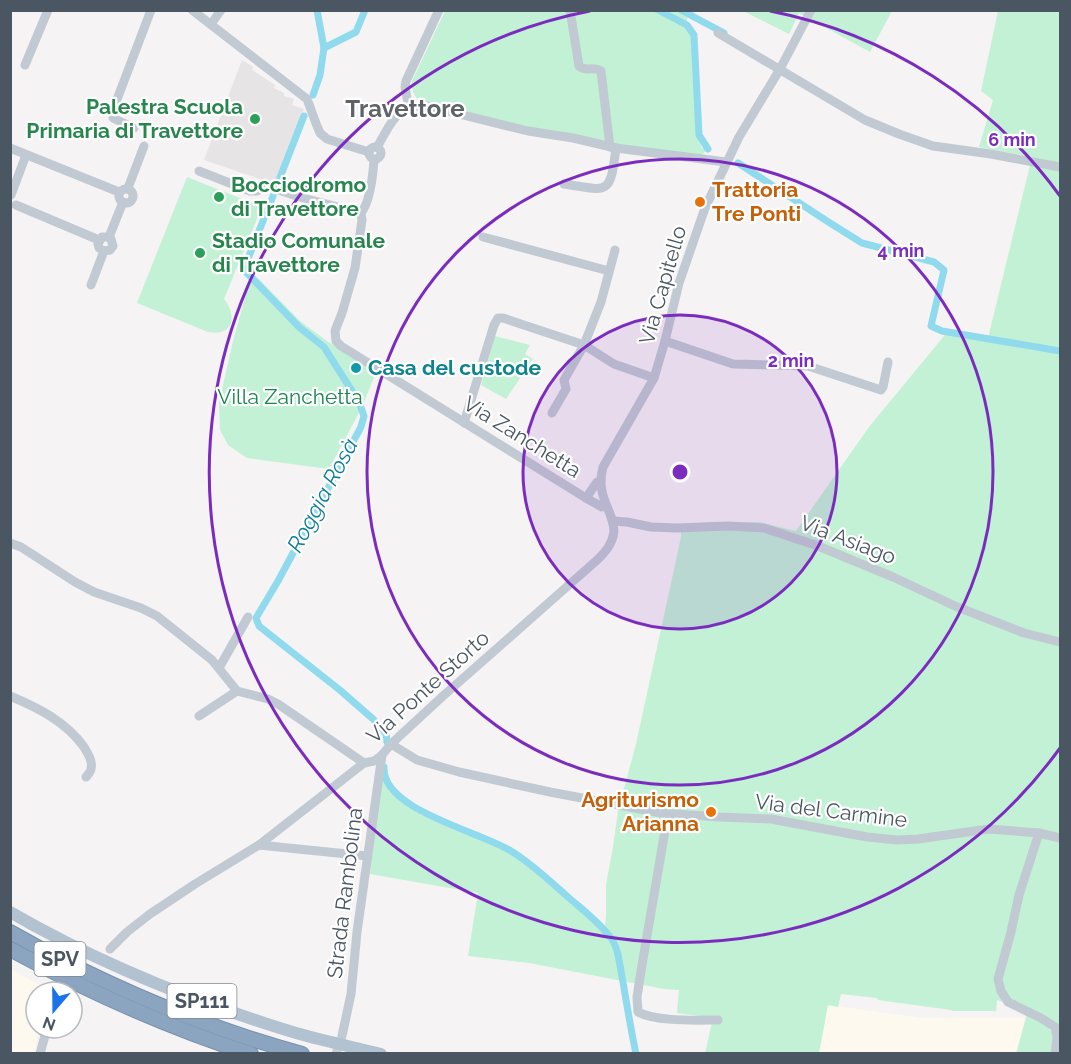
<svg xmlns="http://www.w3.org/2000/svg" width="1071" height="1064" font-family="Raleway,sans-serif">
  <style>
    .commercial { fill: #fdf9ef }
    .education { fill: #e6e4e5 }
    .green { fill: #c3f1d5 }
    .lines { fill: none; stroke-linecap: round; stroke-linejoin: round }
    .canal { stroke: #90daee; stroke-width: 7 }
    .minor-tunnel { stroke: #caccce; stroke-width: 9; stroke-dasharray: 9 4.5; stroke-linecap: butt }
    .highway-casing { stroke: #7690ad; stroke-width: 16 }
    .minor { stroke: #c1cad2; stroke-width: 9 }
    .major { stroke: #b3c2d1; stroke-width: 12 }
    .highway { stroke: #8ba5c1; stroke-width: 14 }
    .ring { fill: none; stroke: #7b2cbf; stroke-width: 3 }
    .leisure-dot { fill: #2e9e5b; stroke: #fff; stroke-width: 2 }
    .food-dot { fill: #e8710a; stroke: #fff; stroke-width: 2 }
    .culture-dot { fill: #0f9aa8; stroke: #fff; stroke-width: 2 }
    .labels { text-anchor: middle; stroke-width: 4.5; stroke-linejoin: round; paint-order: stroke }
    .shield { fill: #fff; stroke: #808990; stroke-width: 1.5 }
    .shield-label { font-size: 20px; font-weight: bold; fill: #4a5661 }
    .leisure-label { font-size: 21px; font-weight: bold; fill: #27864d; stroke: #fff; text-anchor: start }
    .food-label { font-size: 21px; font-weight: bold; fill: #c56008; stroke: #fff; text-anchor: start }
    .street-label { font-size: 21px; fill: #4a5661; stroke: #fff }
    .culture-label { font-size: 21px; font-weight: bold; fill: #0d838f; stroke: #fff; text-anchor: start }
    .park-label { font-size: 21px; fill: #17864f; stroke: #fff }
    .water-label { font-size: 22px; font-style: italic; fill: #0c7c9b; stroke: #fff }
    .quarter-label { font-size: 24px; font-weight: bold; fill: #5f6368; stroke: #fff }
    .centre { fill: #7b2cbf; stroke: #fff; stroke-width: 3 }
    .ring-label { font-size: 18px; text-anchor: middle; font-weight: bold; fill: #7b2cbf; stroke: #fff; stroke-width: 4.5; stroke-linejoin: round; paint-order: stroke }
  </style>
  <rect width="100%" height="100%" fill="#f5f3f3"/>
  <g class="commercial">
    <polygon points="10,969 53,992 36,992 36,1028 39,1028 34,1053 11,1053"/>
    <polygon points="828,1005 924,1018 1025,1018 1016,1053 819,1054"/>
  </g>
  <polygon class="education" points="242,60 253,67 252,70 275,85 274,88 284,93 284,96 294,99 292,105 304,109 274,184 204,160"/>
  <g class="green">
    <path d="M445 11H688L686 29 692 34 695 40 699 142 702 148 706 150 700 158 606 143 430 107C418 101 411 96 412 81Z"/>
    <polygon points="743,11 892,11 870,52 799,13 789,34"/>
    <polygon points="998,11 1060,11 1060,1028 1030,1010 997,1000 996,1011 953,1011 951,1010 878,1000 877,998 841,994 838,1007 828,1005 819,1053 705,1053 713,1018 677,1013 679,990 664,989 529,963 468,956 478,893 370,874 380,778 388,774 393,787 406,800 442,818 510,847 522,855 605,927 606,915 606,885 613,847 618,811 636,744 681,537 681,524 719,522 759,522 796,531 869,427 949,330 988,338 1032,157 979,147 993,100 981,91"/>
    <path d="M187 177 262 207 224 299C238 316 233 337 208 332L137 303Z"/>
    <polygon points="252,272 300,321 327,341 376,372 362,407 329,469 247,458 228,445 220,430 219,403 233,341"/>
    <polygon points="495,336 530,345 525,354 533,359 506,399 481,385"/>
    <polygon points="1027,1014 1048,1027 1053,1034 1051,1053 1016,1054"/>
  </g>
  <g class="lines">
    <g class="canal">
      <polyline points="658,10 687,25 694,35 699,135 708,149"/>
      <polyline points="681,10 724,33"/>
      <polyline points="324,48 356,32 365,10"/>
      <polyline points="313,95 320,75 324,48 317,10"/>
      <polyline points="738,163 830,223 862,243 934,262 944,270 931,326 942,331 1060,351"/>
      <polyline points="279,180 304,116"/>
      <polyline points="273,196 247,261 246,272 299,327 324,347 359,402 364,416 361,427 278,581 256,618 259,626 341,691 373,719 386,734 387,742"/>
      <path d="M384 767C381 810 482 832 511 851 531 863 551 882 568 897 583 910 599 922 611 938 619 949 620 968 623 982 627 1006 631 1030 636 1054"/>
    </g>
    <polyline class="minor-tunnel" points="336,1054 341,1038"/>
    <g class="highway-casing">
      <g id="highway">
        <path d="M10 932C102 984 200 1026 302 1054"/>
        <path d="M10 949C87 991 167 1027 251 1054"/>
      </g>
    </g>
    <g class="minor">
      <polyline points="192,10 307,99 317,126 320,133 327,139 369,152"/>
      <path d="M570 10 579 66C585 72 594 66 601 71L610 147"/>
      <polyline points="211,24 221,10"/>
      <polyline points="718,33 865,120 899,134 933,146 991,154 1060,167"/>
      <polyline points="25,65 48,10"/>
      <polyline points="409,108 405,87 406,81 439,10"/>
      <polyline points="134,128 113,118 113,110 151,10"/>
      <circle cx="375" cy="153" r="6"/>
      <path d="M377 147C391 125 394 105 427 106L528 131 573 138 616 148 726 162"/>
      <polyline points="10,148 119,192"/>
      <path d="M374 160C373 174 370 202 361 213L362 220 355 268 342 313 335 331 336 341 341 346 586 498 602 507 606 506"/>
      <polyline points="199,171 250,191 257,191 263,185 303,198 361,213"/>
      <path d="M564 184C609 191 610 196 616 148"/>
      <polyline points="128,188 144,146"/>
      <circle cx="126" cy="196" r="7"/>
      <polyline points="11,195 26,155"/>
      <polyline points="16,205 99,240"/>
      <polyline points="109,237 123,202"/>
      <polyline points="483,237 609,271"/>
      <polyline points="91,285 104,251 110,250 113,246 111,239 107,237 102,237 98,244 99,248 104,251"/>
      <polyline points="665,341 733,364 808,366 881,390 883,387 888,362"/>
      <polyline points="552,413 566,389 564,380 584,345 601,302 615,250"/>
      <polyline points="464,423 494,325 498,318 503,318 584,345 614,364 654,378"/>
      <polyline points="586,498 597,482 601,481"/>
      <polyline points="613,521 627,522 651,527 677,528 728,526 764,528 818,546 893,577 955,606 1024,633 1060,642"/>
      <polyline points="10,543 21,547 75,582 94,592 141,608 157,616 212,660 237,691 268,699 278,704 364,763"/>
      <polyline points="219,668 248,617"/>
      <path d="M10 696C39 708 66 722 84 747 88 754 93 761 91 769 91 771 87 776 86 777"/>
      <polyline points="199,716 237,691"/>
      <polyline points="391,744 417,760 459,772 550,792 661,813 720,817 771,819 867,837 897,840 918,839 989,829 1039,833 1060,838"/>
      <path d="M668 813 642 965 637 997 638 1012C656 1022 697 1020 718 1020"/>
      <polyline points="1039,833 1019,895 1011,932 998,979 1001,991 1008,1002 1041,1018 1055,1027 1057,1037 1055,1054"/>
      <polyline points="259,845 367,856"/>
      <path d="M110 949 127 932 150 914 195 884 259 845 364 763 374 761 382 755 391 744 443 696 596 561C638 523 591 510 603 467L654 378 665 341 679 283 705 208 739 137 780 69 811 10"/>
      <polyline points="342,1036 351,994 357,932 382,755"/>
      <polyline points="40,1054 47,1028"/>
    </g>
    <path class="major" d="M10 912C100 964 197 1003 296 1033 324 1041 353 1047 381 1054"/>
    <use href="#highway" class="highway"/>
  </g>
  <circle cx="680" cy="472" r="157" fill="#7b2cbf" fill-opacity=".12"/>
  <g class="ring">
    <circle cx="680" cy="472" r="157"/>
    <circle cx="680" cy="472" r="313"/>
    <path d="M1060 748A470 470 0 1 1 590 11M770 11A470 470 0 0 1 1060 196"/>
  </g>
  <g class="leisure-dot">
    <circle cx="255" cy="119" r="6"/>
    <circle cx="219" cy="197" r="6"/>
    <circle cx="200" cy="253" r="6"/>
  </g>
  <g class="food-dot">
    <circle cx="700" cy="202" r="6"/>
    <circle cx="711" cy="812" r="6"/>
  </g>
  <circle class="culture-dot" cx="356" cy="368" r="6"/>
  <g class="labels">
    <g class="shield">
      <rect x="34.5" y="942" width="51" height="34" rx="4.5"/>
      <rect x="167.5" y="984" width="69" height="34" rx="4.5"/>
    </g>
    <g class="shield-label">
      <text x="60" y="966">SPV</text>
      <text x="202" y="1008">SP111</text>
    </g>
    <g class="leisure-label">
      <text x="243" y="114" text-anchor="end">Palestra Scuola<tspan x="243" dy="24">Primaria di Travettore</tspan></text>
      <text x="231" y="192">Bocciodromo<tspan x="231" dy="24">di Travettore</tspan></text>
      <text x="212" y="248">Stadio Comunale<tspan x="212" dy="24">di Travettore</tspan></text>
    </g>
    <g class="food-label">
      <text x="712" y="197">Trattoria<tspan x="712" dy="24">Tre Ponti</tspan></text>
      <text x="699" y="807" text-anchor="end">Agriturismo<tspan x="699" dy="24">Arianna</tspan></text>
    </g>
    <g class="street-label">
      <text transform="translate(663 285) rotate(-74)" y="7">Via Capitello</text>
      <text transform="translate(522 437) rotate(32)" y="7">Via Zanchetta</text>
      <text transform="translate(848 540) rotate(21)" y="7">Via Asiago</text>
      <text transform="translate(428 687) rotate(-42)" y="7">Via Ponte Storto</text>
      <text transform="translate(831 811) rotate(7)" y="7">Via del Carmine</text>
      <text transform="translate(345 893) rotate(-83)" y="7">Strada Rambolina</text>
    </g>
    <g class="culture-label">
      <text x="368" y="375">Casa del custode</text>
    </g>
    <g class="park-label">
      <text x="290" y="404">Villa Zanchetta</text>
    </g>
    <g class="water-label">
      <text transform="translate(322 495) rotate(-62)" y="8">Roggia Rosà</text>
    </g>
    <g class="quarter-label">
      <text x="405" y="117">Travettore</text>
    </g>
  </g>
  <circle cx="680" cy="472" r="9" class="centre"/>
  <g class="ring-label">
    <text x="1012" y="146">6 min</text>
    <text x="901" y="257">4 min</text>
    <text x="791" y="367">2 min</text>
  </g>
  <rect width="1071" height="1064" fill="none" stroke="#4a5661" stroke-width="24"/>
  <g transform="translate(54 1010) rotate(200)"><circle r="28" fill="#ffffff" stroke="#b7bbc0" stroke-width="1.5"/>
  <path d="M0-4.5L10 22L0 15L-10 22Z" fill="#1a73e8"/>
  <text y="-9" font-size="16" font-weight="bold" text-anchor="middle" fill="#4a5661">N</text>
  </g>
</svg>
